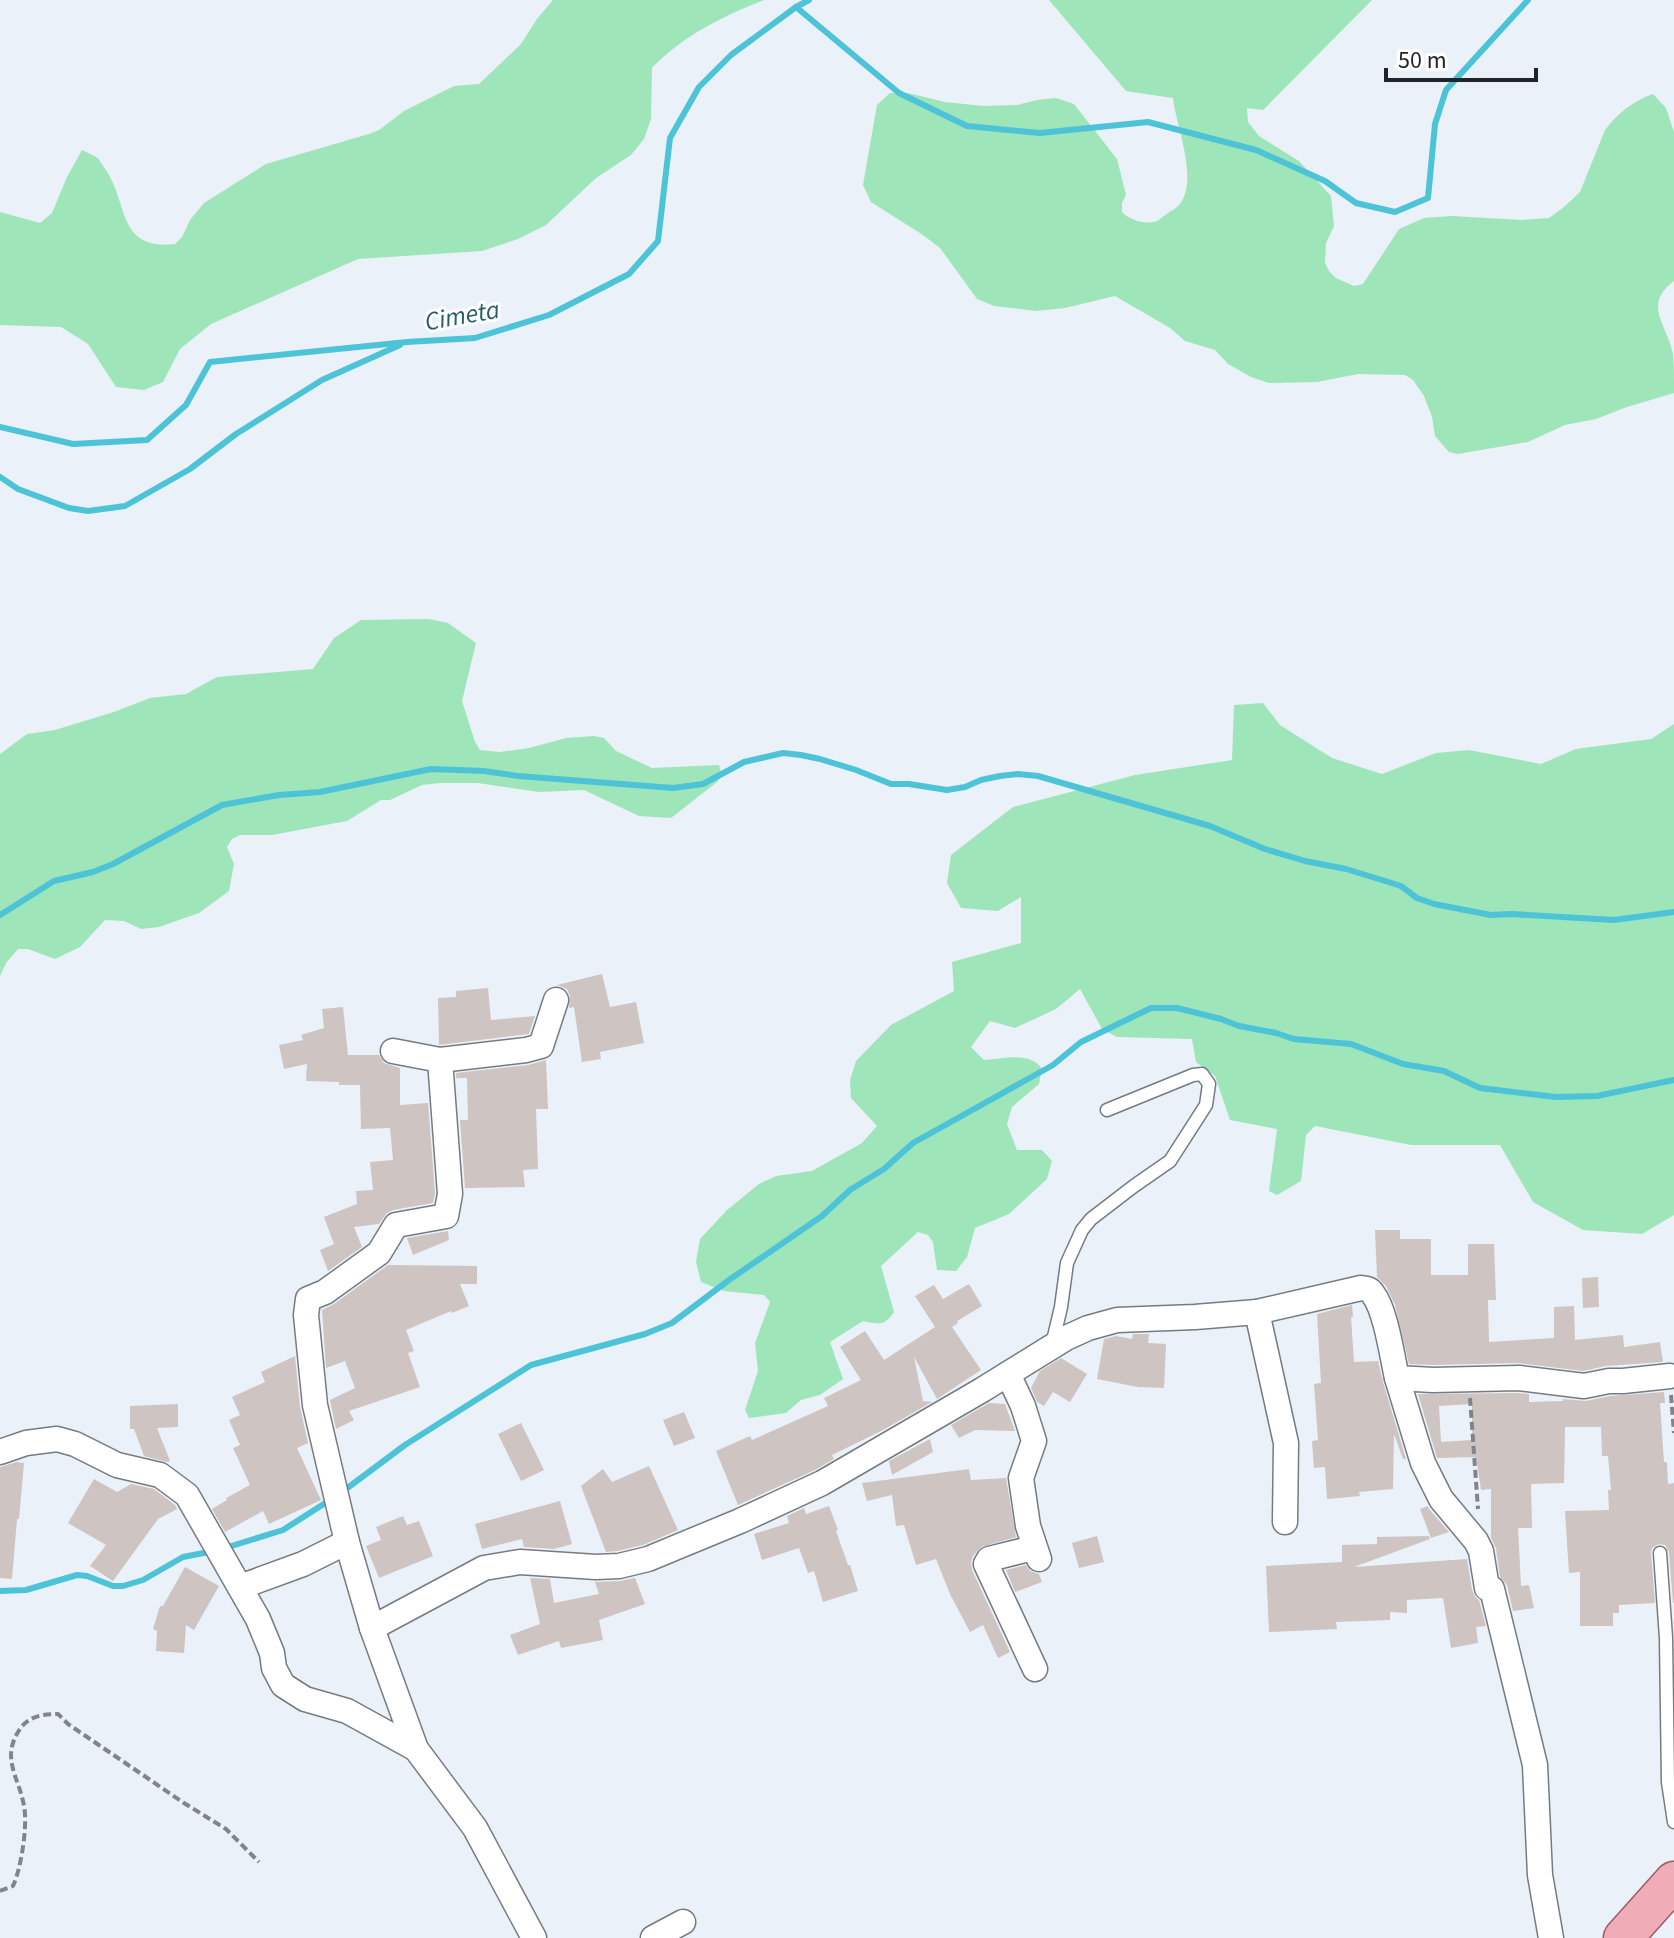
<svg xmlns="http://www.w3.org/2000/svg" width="1674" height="1938" font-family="'Source Sans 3',sans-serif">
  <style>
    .green { fill: #9ee5b9 }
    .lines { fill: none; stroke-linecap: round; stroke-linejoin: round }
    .stream { stroke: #4dc3d8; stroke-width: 6 }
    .building { fill: #cec4c1; fill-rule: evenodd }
    .lane-casing { stroke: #767b82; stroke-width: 15 }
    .street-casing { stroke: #767b82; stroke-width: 27 }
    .primary-casing { stroke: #a15a65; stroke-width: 41 }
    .path { stroke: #81858a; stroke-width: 4; stroke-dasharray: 8 4; stroke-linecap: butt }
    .lane { stroke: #fff; stroke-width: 12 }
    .street { stroke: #fff; stroke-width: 24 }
    .primary { stroke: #f0adb7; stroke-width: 38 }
    .labels { text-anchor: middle; stroke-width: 6; stroke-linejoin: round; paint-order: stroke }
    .water-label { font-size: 26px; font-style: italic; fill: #2a5c65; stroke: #fefefe }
  </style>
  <rect width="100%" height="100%" fill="#ebf1f9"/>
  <g class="green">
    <path d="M553 0H764C725 15 681 37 652 68L651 119 644 139 631 155 596 178 546 225 518 239 482 251 358 259 211 324 180 349 163 382 144 390 116 387 88 344 61 327 0 325V212L40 223 52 213 67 177 82 150C87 153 94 155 99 159 99 160 105 169 106 170 129 205 117 250 175 244L182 237 190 220 204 203 266 164 369 134 379 130 404 111 454 86 479 84 521 44 537 19Z"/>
    <path d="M1049 0H1372L1263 110 1247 108 1248 122 1259 136 1299 161 1331 196 1334 226 1326 243 1325 263 1329 271 1336 278 1354 286 1363 284 1399 229 1424 218 1452 216 1522 220 1549 218 1564 207 1580 192 1605 130C1618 113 1633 101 1653 94L1666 108 1674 132V281C1642 305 1667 324 1673 354 1674 366 1674 380 1674 393L1627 407 1596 419 1565 425 1528 442 1458 454 1449 452 1435 436 1432 417 1424 396 1413 380 1405 375 1358 374 1317 382 1269 383 1251 377 1228 364 1215 350 1185 341 1170 328 1115 296 1065 308 1036 311 994 306 977 299 940 248 923 235 871 202 863 185 877 105 890 93H908L945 102 983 106 1017 105 1037 100 1056 98 1074 104 1117 159 1126 195 1122 203V212C1130 220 1145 225 1157 221 1160 220 1163 216 1167 214 1170 211 1174 210 1177 207 1201 184 1176 127 1173 98L1126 91Z"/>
    <polygon points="429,619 448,623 476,643 462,701 475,742 480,750 500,752 529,748 566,738 594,736 604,738 616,751 652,768 719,765 722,775 717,782 671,818 639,816 584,790 539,792 478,783 440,783 422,785 390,800 381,800 347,821 272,835 240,835 232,839 227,847 234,864 229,891 199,913 159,927 141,929 124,921 105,920 80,947 55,959 28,949 18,949 6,963 0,976 0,754 27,734 55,730 114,712 150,698 186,694 217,677 313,669 334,638 361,620"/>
    <path d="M1263 703 1280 725 1332 758 1382 774 1436 753 1469 750 1541 764 1576 749 1651 739 1674 724V1215L1642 1234 1583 1230 1533 1202 1500 1145H1411L1315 1126 1306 1135 1301 1181 1277 1195 1269 1191 1277 1129 1230 1120 1215 1076 1196 1062 1192 1039 1117 1037 1102 1029 1080 989 1056 1009 1015 1028 990 1021 971 1047 984 1060C1003 1059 1031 1051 1042 1069L1039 1084 1012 1107 1007 1124 1017 1150H1042L1052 1161 1047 1179 1009 1214 975 1228 967 1257 956 1271 937 1270 933 1242 928 1235 918 1232 881 1266 894 1312C884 1327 879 1324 863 1321L830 1342 843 1379 820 1395 801 1400 786 1413 749 1418 745 1410 758 1371 755 1343 770 1302 764 1295 724 1291 701 1282 696 1262 700 1239 727 1210 759 1184 776 1176 812 1171 862 1143 877 1126 851 1098 850 1080 856 1061 891 1025 954 991 952 962 1021 943V897L998 911 961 908 947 883 951 855 1013 807 1135 775 1232 760 1234 705Z"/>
  </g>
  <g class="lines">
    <g class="stream">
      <polyline points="796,7 899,93 967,126 1040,133 1148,122 1256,150 1325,181 1356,203 1395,212 1428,198 1435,124 1446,90 1528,0"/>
      <polyline points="0,427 73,444 147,440 186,405 210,362 407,342 475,338 549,315 629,274 658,241 670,138 699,87 731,55 796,7 809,0"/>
      <polyline points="0,477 18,489 69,508 88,511 125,506 190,469 236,434 322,380 400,345"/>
      <polyline points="0,915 54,881 93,872 113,864 222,805 279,795 320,792 431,769 484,771 518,776 673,788 703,784 744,762 783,753 801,755 820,759 856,770 891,784 909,784 947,790 965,787 981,780 1000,776 1018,774 1038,776 1210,826 1265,849 1305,861 1346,869 1382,880 1401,886 1417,898 1434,904 1491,915 1511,914 1614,920 1674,912"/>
      <polyline points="342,1492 405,1445 531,1365 645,1334 672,1323 729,1280 822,1216 850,1190 884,1169 913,1143 1053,1065 1081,1042 1151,1008 1177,1008 1221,1019 1239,1026 1276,1033 1294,1039 1351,1044 1403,1064 1444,1071 1480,1088 1556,1097 1597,1096 1674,1080"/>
      <polyline points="225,1548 283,1530 330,1500"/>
      <polyline points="0,1591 26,1590 77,1575 87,1576 113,1586 123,1586 143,1580 183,1557 214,1551"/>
    </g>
  </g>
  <g class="building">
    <polygon points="602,974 610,1007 636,1002 644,1043 600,1052 601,1059 582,1062 574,1007 569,1008 570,996 567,989 557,985"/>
    <polygon points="488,988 491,1020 535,1016 529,1034 439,1045 438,998 456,997 456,991"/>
    <polygon points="343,1007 348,1055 379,1055 384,1063 400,1068 400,1105 428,1103 435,1193 433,1203 393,1210 387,1213 379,1224 354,1227 362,1247 328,1271 320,1250 334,1244 324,1217 357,1204 356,1191 373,1190 370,1162 393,1160 390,1128 361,1129 360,1085 339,1085 339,1082 306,1081 307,1064 284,1069 279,1045 303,1040 301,1035 324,1028 322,1009"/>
    <polygon points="546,1060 548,1109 536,1109 538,1169 523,1170 525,1187 465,1188 460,1120 468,1120 467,1078 456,1078 456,1073 528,1065"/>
    <polygon points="1375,1230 1400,1230 1400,1239 1431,1239 1431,1275 1468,1275 1468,1244 1494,1244 1496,1300 1488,1300 1489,1342 1554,1338 1554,1307 1574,1306 1575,1340 1623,1335 1624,1347 1660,1342 1663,1362 1606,1366 1583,1371 1519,1363 1433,1365 1409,1364 1395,1305 1386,1286 1377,1277"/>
    <polygon points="448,1231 449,1240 413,1255 407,1238"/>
    <polygon points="388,1265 477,1266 477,1284 460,1284 469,1306 452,1313 451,1311 406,1330 414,1351 408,1353 420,1387 349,1411 354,1420 336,1429 330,1400 355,1388 345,1361 326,1368 322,1310 334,1304"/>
    <polygon points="1598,1277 1599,1307 1583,1308 1582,1278"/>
    <polygon points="969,1284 982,1306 957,1321 958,1323 952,1327 981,1370 937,1399 914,1357 923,1401 932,1402 883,1430 832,1455 834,1459 815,1470 738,1505 716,1451 750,1436 752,1440 828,1406 824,1398 861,1380 840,1347 865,1331 884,1360 935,1327 915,1296 934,1285 943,1299"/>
    <polygon points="1352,1305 1353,1317 1351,1317 1354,1362 1378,1361 1383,1382 1406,1459 1403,1459 1394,1434 1393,1489 1359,1492 1360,1496 1327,1499 1325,1467 1314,1468 1312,1441 1318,1440 1314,1384 1321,1383 1317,1314"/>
    <polygon points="1133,1334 1149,1334 1148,1343 1166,1344 1164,1388 1138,1387 1097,1379 1104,1339 1116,1336 1132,1339"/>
    <polygon points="295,1356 300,1407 308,1443 297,1448 321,1500 269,1524 263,1511 225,1532 212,1509 227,1500 226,1498 250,1485 233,1448 240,1445 229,1420 240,1415 232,1397 265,1382 261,1372"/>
    <polygon points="1061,1358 1087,1374 1070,1402 1053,1392 1044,1406 1037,1402 1031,1388 1040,1371"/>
    <path d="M1664 1392 1665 1403H1660L1664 1462H1667L1668 1484 1674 1483V1603H1673L1669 1552 1665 1545 1659 1544 1652 1548 1651 1553 1655 1603 1619 1605V1613H1613V1626H1580V1572L1569 1573 1565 1511 1609 1510 1608 1490H1611L1608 1456H1602L1601 1427H1565L1564 1483 1531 1484 1532 1528H1518L1521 1586 1529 1585 1534 1608 1513 1611 1507 1585 1500 1577 1496 1548 1491 1538V1489L1481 1490 1476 1457 1437 1458 1418 1394 1518 1393 1529 1394V1402L1563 1401V1399L1586 1401 1610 1396ZM1472 1404V1440L1441 1442 1439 1406Z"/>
    <polygon points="989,1403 1005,1404 1015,1431 975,1430 959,1438 951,1425"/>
    <polygon points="178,1404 178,1427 157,1428 170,1461 167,1462 144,1456 134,1429 130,1429 130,1406"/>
    <polygon points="684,1412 695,1438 674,1446 663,1420"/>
    <polygon points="521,1423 544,1470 521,1481 498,1434"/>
    <polygon points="930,1439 933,1452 892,1475 889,1461"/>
    <polygon points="17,1462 24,1463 19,1519 17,1519 12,1579 0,1578 0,1467"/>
    <polygon points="649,1466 678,1530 643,1545 617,1551 606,1552 581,1486 603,1469 612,1482"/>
    <polygon points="969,1469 971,1480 1006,1478 1016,1537 981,1547 973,1556 971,1562 972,1570 1010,1652 998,1658 983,1625 970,1632 950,1594 936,1559 916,1565 904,1525 896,1526 892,1495 867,1501 862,1483"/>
    <polygon points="94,1479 117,1492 131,1484 154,1489 175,1505 177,1509 158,1519 113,1581 90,1566 106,1545 68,1523"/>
    <polygon points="560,1501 572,1544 554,1549 524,1547 522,1539 482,1549 475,1524"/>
    <polygon points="829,1506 838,1530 836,1531 848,1565 850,1565 858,1591 823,1602 814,1571 808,1573 799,1548 762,1560 754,1534 789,1523 787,1516 804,1508 806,1514"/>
    <polygon points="1428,1506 1429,1509 1449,1532 1431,1538 1420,1509"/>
    <polygon points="403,1516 407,1525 419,1521 433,1556 379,1578 366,1546 381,1540 376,1527"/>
    <polygon points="1097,1536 1104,1562 1079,1568 1072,1543"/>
    <polygon points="1429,1536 1430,1539 1354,1567 1467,1559 1472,1590 1476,1598 1479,1600 1486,1626 1476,1627 1478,1643 1451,1648 1443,1598 1407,1600 1407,1613 1390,1612 1390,1620 1336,1622 1337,1629 1269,1632 1266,1566 1342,1562 1342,1545 1377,1544 1377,1537"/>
    <polygon points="1026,1565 1030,1571 1039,1574 1042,1582 1015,1592 1006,1570"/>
    <polygon points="185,1567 219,1586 194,1630 186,1625 184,1653 156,1651 157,1631 153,1629 160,1606 163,1606"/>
    <polygon points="530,1578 550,1579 554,1603 599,1594 595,1582 620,1581 635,1578 645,1604 599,1620 603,1640 561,1648 559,1641 518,1655 510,1635 540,1624"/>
  </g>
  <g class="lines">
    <g class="lane-casing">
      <g id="lane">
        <polyline points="1052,1345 1061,1307 1067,1263 1082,1230 1091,1219 1134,1186 1170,1161 1206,1105 1209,1084 1202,1074 1193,1075 1107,1110"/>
        <polyline points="1660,1553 1666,1638 1668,1782 1674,1822"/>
      </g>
    </g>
    <g class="street-casing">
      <g id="street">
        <polyline points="393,1051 440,1060 450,1194 446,1216 396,1225 379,1253 325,1292 308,1299 306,1315 315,1405 347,1542 372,1628 416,1749 475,1828 534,1938"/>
        <polyline points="440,1060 526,1050 541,1046 556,1000"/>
        <polyline points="1257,1312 1286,1443 1285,1522"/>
        <polyline points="1008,1374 1023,1406 1034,1441 1021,1478 1028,1526 1039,1559"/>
        <polyline points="1397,1378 1423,1463 1441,1499 1476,1541 1481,1551 1487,1588 1492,1589 1535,1765 1540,1875 1551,1938"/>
        <polyline points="0,1452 26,1443 57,1439 75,1444 117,1465 160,1475 187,1495 258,1619 272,1653 274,1668 283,1685 305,1699 347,1711 416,1749"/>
        <polyline points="1033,1544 1029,1549 989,1559 986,1564 1035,1669"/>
        <polyline points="240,1587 303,1564 347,1542"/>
        <path d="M372 1628 484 1568 520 1562 596 1567 619 1566 648 1559 740 1521 822 1483 982 1390 1066 1338 1088 1328 1117 1320 1195 1317 1257 1312 1361 1288C1367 1289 1369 1288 1373 1294 1386 1311 1392 1356 1397 1378L1433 1380 1519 1378 1584 1386 1609 1381H1623L1670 1376"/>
        <polyline points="653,1938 683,1922"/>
      </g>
    </g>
    <g class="primary-casing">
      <polyline id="primary" points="1623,1938 1674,1881"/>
    </g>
    <g class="path">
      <polyline points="1671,1395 1674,1433"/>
      <polyline points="1470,1398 1478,1509"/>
      <path d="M0 1891 13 1886C21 1869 28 1825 24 1806 19 1777 0 1758 20 1729 29 1716 43 1714 58 1714L68 1724 184 1803 226 1829 259 1862"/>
    </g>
    <use href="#lane" class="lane"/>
    <use href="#street" class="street"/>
    <use href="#primary" class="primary"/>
  </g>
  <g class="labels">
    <g class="water-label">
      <text transform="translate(462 315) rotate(-10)" y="9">Cimeta</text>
    </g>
  </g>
  <path d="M1386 68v12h150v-12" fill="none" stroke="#212326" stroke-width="4"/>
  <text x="1398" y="68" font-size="24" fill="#212326" stroke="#fefefe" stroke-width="6" paint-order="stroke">50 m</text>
</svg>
